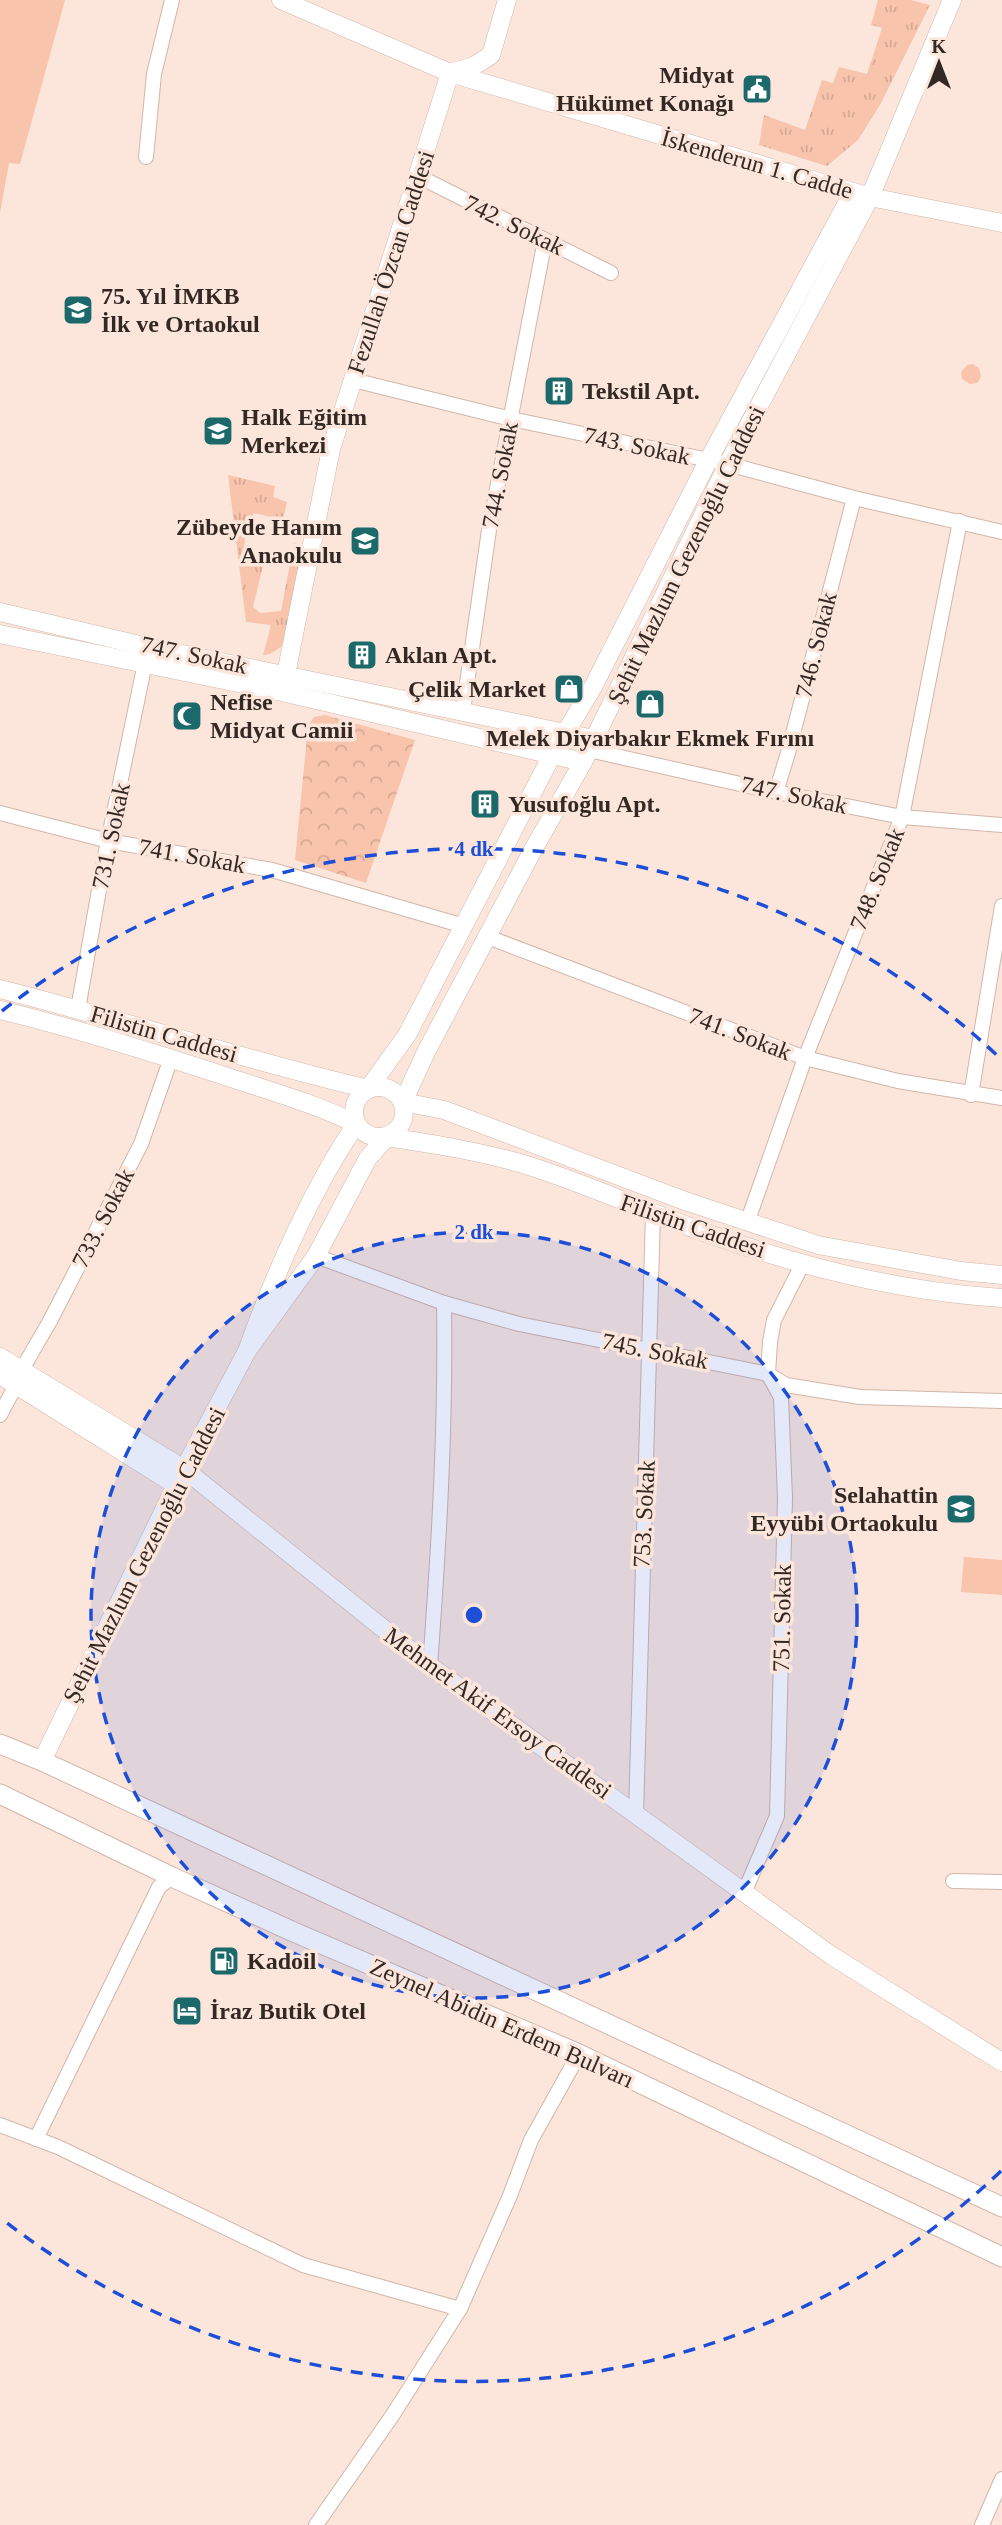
<svg xmlns="http://www.w3.org/2000/svg" width="1002" height="2525" font-family="'Times New Roman',serif">
  <style>
    .grass { fill: url(#grass-tufts) }
    .park { fill: url(#park-crowns) }
    .garden { fill: #f8c4ab }
    .lines { fill: none; stroke-linecap: round; stroke-linejoin: round }
    .minor-casing { stroke: #d1b6a9; stroke-width: 16 }
    .tertiary-casing { stroke: #d1b6a9; stroke-width: 19 }
    .secondary-casing { stroke: #d1b6a9; stroke-width: 21 }
    .minor { stroke: #fff; stroke-width: 14 }
    .tertiary { stroke: #fff; stroke-width: 18 }
    .secondary { stroke: #fff; stroke-width: 19 }
    .ring { fill: none; stroke: #1d4ed8; stroke-width: 3.5; stroke-dasharray: 12 9 }
    .labels { text-anchor: middle; stroke-width: 7; stroke-linejoin: round; paint-order: stroke }
    .poi-label { font-size: 24px; font-weight: bold; fill: #332924; stroke: #fce6db; text-anchor: start }
    .street-label { font-size: 24px; fill: #332924; stroke: #fce6db }
    .centre { fill: #1d4ed8; stroke: #fce6db; stroke-width: 3.5 }
    .ring-label { font-size: 21px; text-anchor: middle; font-weight: bold; fill: #1d4ed8; stroke: #fce6db; stroke-width: 7; stroke-linejoin: round; paint-order: stroke }
  </style>
  <defs>
    <pattern id="grass-tufts" width="24" height="20" patternUnits="userSpaceOnUse" patternTransform="scale(1.75)"><rect width="24" height="20" fill="#f8c4ab"/><path d="M3 7l-1-3M5 7V3M7 7l1-3M15 17l-1-3M17 17v-4M19 17l1-3" fill="none" stroke="#d5a893"/></pattern>
    <pattern id="park-crowns" width="20" height="18" patternUnits="userSpaceOnUse" patternTransform="scale(1.75)"><rect width="20" height="18" fill="#f8c4ab"/><path d="M2 6a3 3 0 1 1 6 0M12 15a3 3 0 1 1 6 0" fill="none" stroke="#d5a893"/></pattern>
  </defs>
  <rect width="100%" height="100%" fill="#fce6db"/>
  <g class="grass">
    <polygon points="878,0 911,0 930,5 880,105 858,140 827,166 759,145 764,115 805,130 822,80 833,83 839,67 867,74 882,28 871,25"/>
    <polygon points="973,364 979,368 981,377 977,383 970,384 962,379 961,372 967,365"/>
    <polygon points="228,475 275,486 273,497 287,502 283,520 254,513 247,524 242,562 263,566 253,607 260,613 281,611 294,543 304,546 284,645 270,654 263,655 271,625 246,622"/>
  </g>
  <polygon class="park" points="325,715 415,740 366,883 295,860 308,726 314,717"/>
  <g class="garden">
    <polygon points="0,0 65,0 20,164 9,163 0,213"/>
    <polygon points="964,1557 1002,1560 1002,1595 961,1592"/>
  </g>
  <g class="lines">
    <g class="minor-casing">
      <g id="minor">
        <polyline points="146,157 154,74 172,0"/>
        <polyline points="418,176 611,273"/>
        <polyline points="353,380 511,419 728,464 854,498 1002,532"/>
        <polyline points="463,711 489,530 545,240"/>
        <polyline points="589,750 776,792 902,817 1002,825"/>
        <polyline points="776,792 788,753 854,498"/>
        <polyline points="0,813 109,841 272,870 464,926"/>
        <polyline points="488,937 805,1058 898,1081 1002,1098"/>
        <polyline points="78,1009 105,856 145,663"/>
        <polyline points="971,1095 1002,906"/>
        <polyline points="747,1223 805,1058 902,817 960,521"/>
        <polyline points="316,1256 444,1303 519,1324 768,1374 786,1385 860,1397 1002,1401"/>
        <polyline points="21,1371 50,1321 141,1144 171,1058"/>
        <polyline points="0,1415 16,1385"/>
        <path d="M430 1666C439 1544 446 1425 444 1303"/>
        <path d="M636 1815C640 1614 649 1414 653 1213"/>
        <polyline points="953,1881 1002,1882"/>
        <polyline points="744,1893 777,1816 785,1498 781,1397 768,1374 770,1342 774,1320 803,1263"/>
        <polyline points="0,2125 58,2147 303,2265 460,2309"/>
        <polyline points="36,2139 159,1887 172,1877"/>
        <polyline points="316,2525 392,2416 460,2309 509,2198 531,2140 579,2054"/>
        <polyline points="982,2525 1002,2479"/>
      </g>
    </g>
    <g class="tertiary-casing">
      <g id="tertiary">
        <polyline points="281,0 450,73 870,197 1002,223"/>
        <polyline points="952,0 870,197 728,464 583,762 534,848 426,1052 403,1102 444,1110 685,1201 818,1245 961,1271 1002,1275"/>
        <polyline points="0,612 148,647 594,739"/>
        <polyline points="0,634 282,692 583,762"/>
        <polyline points="286,674 331,449 450,73 474,66 491,55 507,0"/>
        <path d="M0 989C123 1020 244 1060 368 1089L407 1035 552 755 594 685 708 461 853 192"/>
        <path d="M0 1010C78 1029 155 1053 231 1078 273 1092 316 1104 356 1124 310 1193 275 1273 247 1351L316 1256 368 1158 387 1137C433 1144 478 1151 523 1164 586 1183 649 1213 712 1235 805 1268 903 1292 1002 1298"/>
        <circle cx="379" cy="1112" r="25"/>
        <polyline points="0,1357 184,1469 430,1666 832,1956 1002,2062"/>
        <polyline points="0,1375 176,1485"/>
        <polyline points="42,1761 184,1469 247,1351"/>
      </g>
    </g>
    <g class="secondary-casing">
      <g id="secondary">
        <polyline points="0,1744 42,1761 1002,2207"/>
        <polyline points="0,1794 172,1877 296,1933 579,2054 1002,2257"/>
      </g>
    </g>
    <use href="#minor" class="minor"/>
    <use href="#tertiary" class="tertiary"/>
    <use href="#secondary" class="secondary"/>
  </g>
  <circle cx="474" cy="1615" r="383" fill="#1d4ed8" fill-opacity=".12"/>
  <g class="ring">
    <circle cx="474" cy="1615" r="383"/>
    <path d="M1001 2171A766 766 0 0 1 2 2219M2 1011A766 766 0 0 1 1001 1059"/>
  </g>
  <defs>
    <g id="civic-square" transform="scale(1.575)"><rect x="-9" y="-9" width="18" height="18" rx="4" fill="#1b696a" stroke="#fce6db"/><path d="M-.6-6.5H3V-4.5H.6V-3L4-1V1h2V6H-6V1h2V-1L-.6-3ZM-1.2 2.5V6h2.4V2.5Z" fill="#fff"/></g>
    <g id="school-square" transform="scale(1.575)"><rect x="-9" y="-9" width="18" height="18" rx="4" fill="#1b696a" stroke="#fce6db"/><path d="M0-5L7-2L0 1L-7-2ZM-4 1L0 2.5L4 1V4Q0 6-4 4Z" fill="#fff"/></g>
    <g id="building-square" transform="scale(1.575)"><rect x="-9" y="-9" width="18" height="18" rx="4" fill="#1b696a" stroke="#fce6db"/><path d="M-4-6H4V6H1V3H-1V6H-4ZM-2.5-4.3h1.7v1.8h-1.7ZM.8-4.3h1.7v1.8H.8ZM-2.5-1h1.7V.8h-1.7ZM.8-1h1.7V.8H.8Z" fill="#fff"/></g>
    <g id="shop-square" transform="scale(1.575)"><rect x="-9" y="-9" width="18" height="18" rx="4" fill="#1b696a" stroke="#fce6db"/><path d="M-5-2.5h2.3a2.7 3.5 0 0 1 5.4 0H5L5.5 6h-11ZM-1.5-2.5h3a1.5 2.3 0 0 0-3 0Z" fill="#fff"/></g>
    <g id="mosque-square" transform="scale(1.575)"><rect x="-9" y="-9" width="18" height="18" rx="4" fill="#1b696a" stroke="#fce6db"/><path d="M3.5-4.9A6 6 0 1 0 3.5 4.9A5 5 0 1 1 3.5-4.9Z" fill="#fff"/></g>
    <g id="fuel-square" transform="scale(1.575)"><rect x="-9" y="-9" width="18" height="18" rx="4" fill="#1b696a" stroke="#fce6db"/><path d="M-5.5-6h7V0h2V4h1.3V-2.5L3-4.5l.8-.8L6-3V5H2.5V1h-1V6h-7ZM-4.2-4.7v3.2H.2V-4.7Z" fill="#fff"/></g>
    <g id="hotel-square" transform="scale(1.575)"><rect x="-9" y="-9" width="18" height="18" rx="4" fill="#1b696a" stroke="#fce6db"/><path d="M-6-4.5h1.5V1H6V5H4.5V3h-9V5H-6ZM-4 0a1.8 1.8 0 1 1 3.6 0ZM.5 0V-2.5h3Q6-2.5 6 0Z" fill="#fff"/></g>
  </defs>
  <g fill-rule="evenodd">
    <use href="#civic-square" x="757" y="89"/>
    <use href="#school-square" x="78" y="310"/>
    <use href="#building-square" x="559" y="391"/>
    <use href="#school-square" x="218" y="431"/>
    <use href="#school-square" x="365" y="541"/>
    <use href="#building-square" x="362" y="655"/>
    <use href="#shop-square" x="569" y="689"/>
    <use href="#shop-square" x="650" y="704"/>
    <use href="#mosque-square" x="187" y="716"/>
    <use href="#building-square" x="485" y="804"/>
    <use href="#school-square" x="961" y="1509"/>
    <use href="#fuel-square" x="224" y="1961"/>
    <use href="#hotel-square" x="187" y="2011"/>
  </g>
  <g class="labels">
    <g class="poi-label">
      <text x="734" y="83" text-anchor="end">Midyat<tspan x="734" dy="28">Hükümet Konağı</tspan></text>
      <text x="101" y="304">75. Yıl İMKB<tspan x="101" dy="28">İlk ve Ortaokul</tspan></text>
      <text x="582" y="399">Tekstil Apt.</text>
      <text x="241" y="425">Halk Eğitim<tspan x="241" dy="28">Merkezi</tspan></text>
      <text x="342" y="535" text-anchor="end">Zübeyde Hanım<tspan x="342" dy="28">Anaokulu</tspan></text>
      <text x="385" y="663">Aklan Apt.</text>
      <text x="546" y="697" text-anchor="end">Çelik Market</text>
      <text x="210" y="710">Nefise<tspan x="210" dy="28">Midyat Camii</tspan></text>
      <text x="650" y="746" text-anchor="middle">Melek Diyarbakır Ekmek Fırını</text>
      <text x="508" y="812">Yusufoğlu Apt.</text>
      <text x="938" y="1503" text-anchor="end">Selahattin<tspan x="938" dy="28">Eyyübi Ortaokulu</tspan></text>
      <text x="247" y="1969">Kadoil</text>
      <text x="210" y="2019">İraz Butik Otel</text>
    </g>
    <g class="street-label">
      <text transform="translate(757 164) rotate(16)" y="8">İskenderun 1. Cadde</text>
      <text transform="translate(514 225) rotate(26)" y="8">742. Sokak</text>
      <text transform="translate(391 262) rotate(-72)" y="8">Fezullah Özcan Caddesi</text>
      <text transform="translate(637 446) rotate(12)" y="8">743. Sokak</text>
      <text transform="translate(500 475) rotate(-79)" y="8">744. Sokak</text>
      <text transform="translate(686 555) rotate(-64)" y="8">Şehit Mazlum Gezenoğlu Caddesi</text>
      <text transform="translate(816 645) rotate(-76)" y="8">746. Sokak</text>
      <text transform="translate(194 655) rotate(12)" y="8">747. Sokak</text>
      <text transform="translate(794 795) rotate(12)" y="8">747. Sokak</text>
      <text transform="translate(111 836) rotate(-78)" y="8">731. Sokak</text>
      <text transform="translate(192 856) rotate(10)" y="8">741. Sokak</text>
      <text transform="translate(877 879) rotate(-68)" y="8">748. Sokak</text>
      <text transform="translate(164 1034) rotate(16)" y="8">Filistin Caddesi</text>
      <text transform="translate(740 1034) rotate(21)" y="8">741. Sokak</text>
      <text transform="translate(103 1218) rotate(-63)" y="8">733. Sokak</text>
      <text transform="translate(693 1226) rotate(19)" y="8">Filistin Caddesi</text>
      <text transform="translate(655 1351) rotate(11)" y="8">745. Sokak</text>
      <text transform="translate(644 1514) rotate(-87)" y="8">753. Sokak</text>
      <text transform="translate(144 1555) rotate(-63)" y="8">Şehit Mazlum Gezenoğlu Caddesi</text>
      <text transform="translate(782 1618) rotate(-89)" y="8">751. Sokak</text>
      <text transform="translate(498 1713) rotate(36)" y="8">Mehmet Akif Ersoy Caddesi</text>
      <text transform="translate(502 2023) rotate(24)" y="8">Zeynel Abidin Erdem Bulvarı</text>
    </g>
  </g>
  <circle cx="474" cy="1615" r="10" class="centre"/>
  <g class="ring-label">
    <text x="474" y="856">4 dk</text>
    <text x="474" y="1239">2 dk</text>
  </g>
  <g transform="translate(939 63)" stroke="#fce6db" stroke-width="5" paint-order="stroke">
  <path d="M0-5L12 26L0 18L-12 26Z" fill="#332924"/>
  <text y="-10" font-size="19" font-weight="bold" text-anchor="middle" fill="#332924">K</text>
  </g>
</svg>
